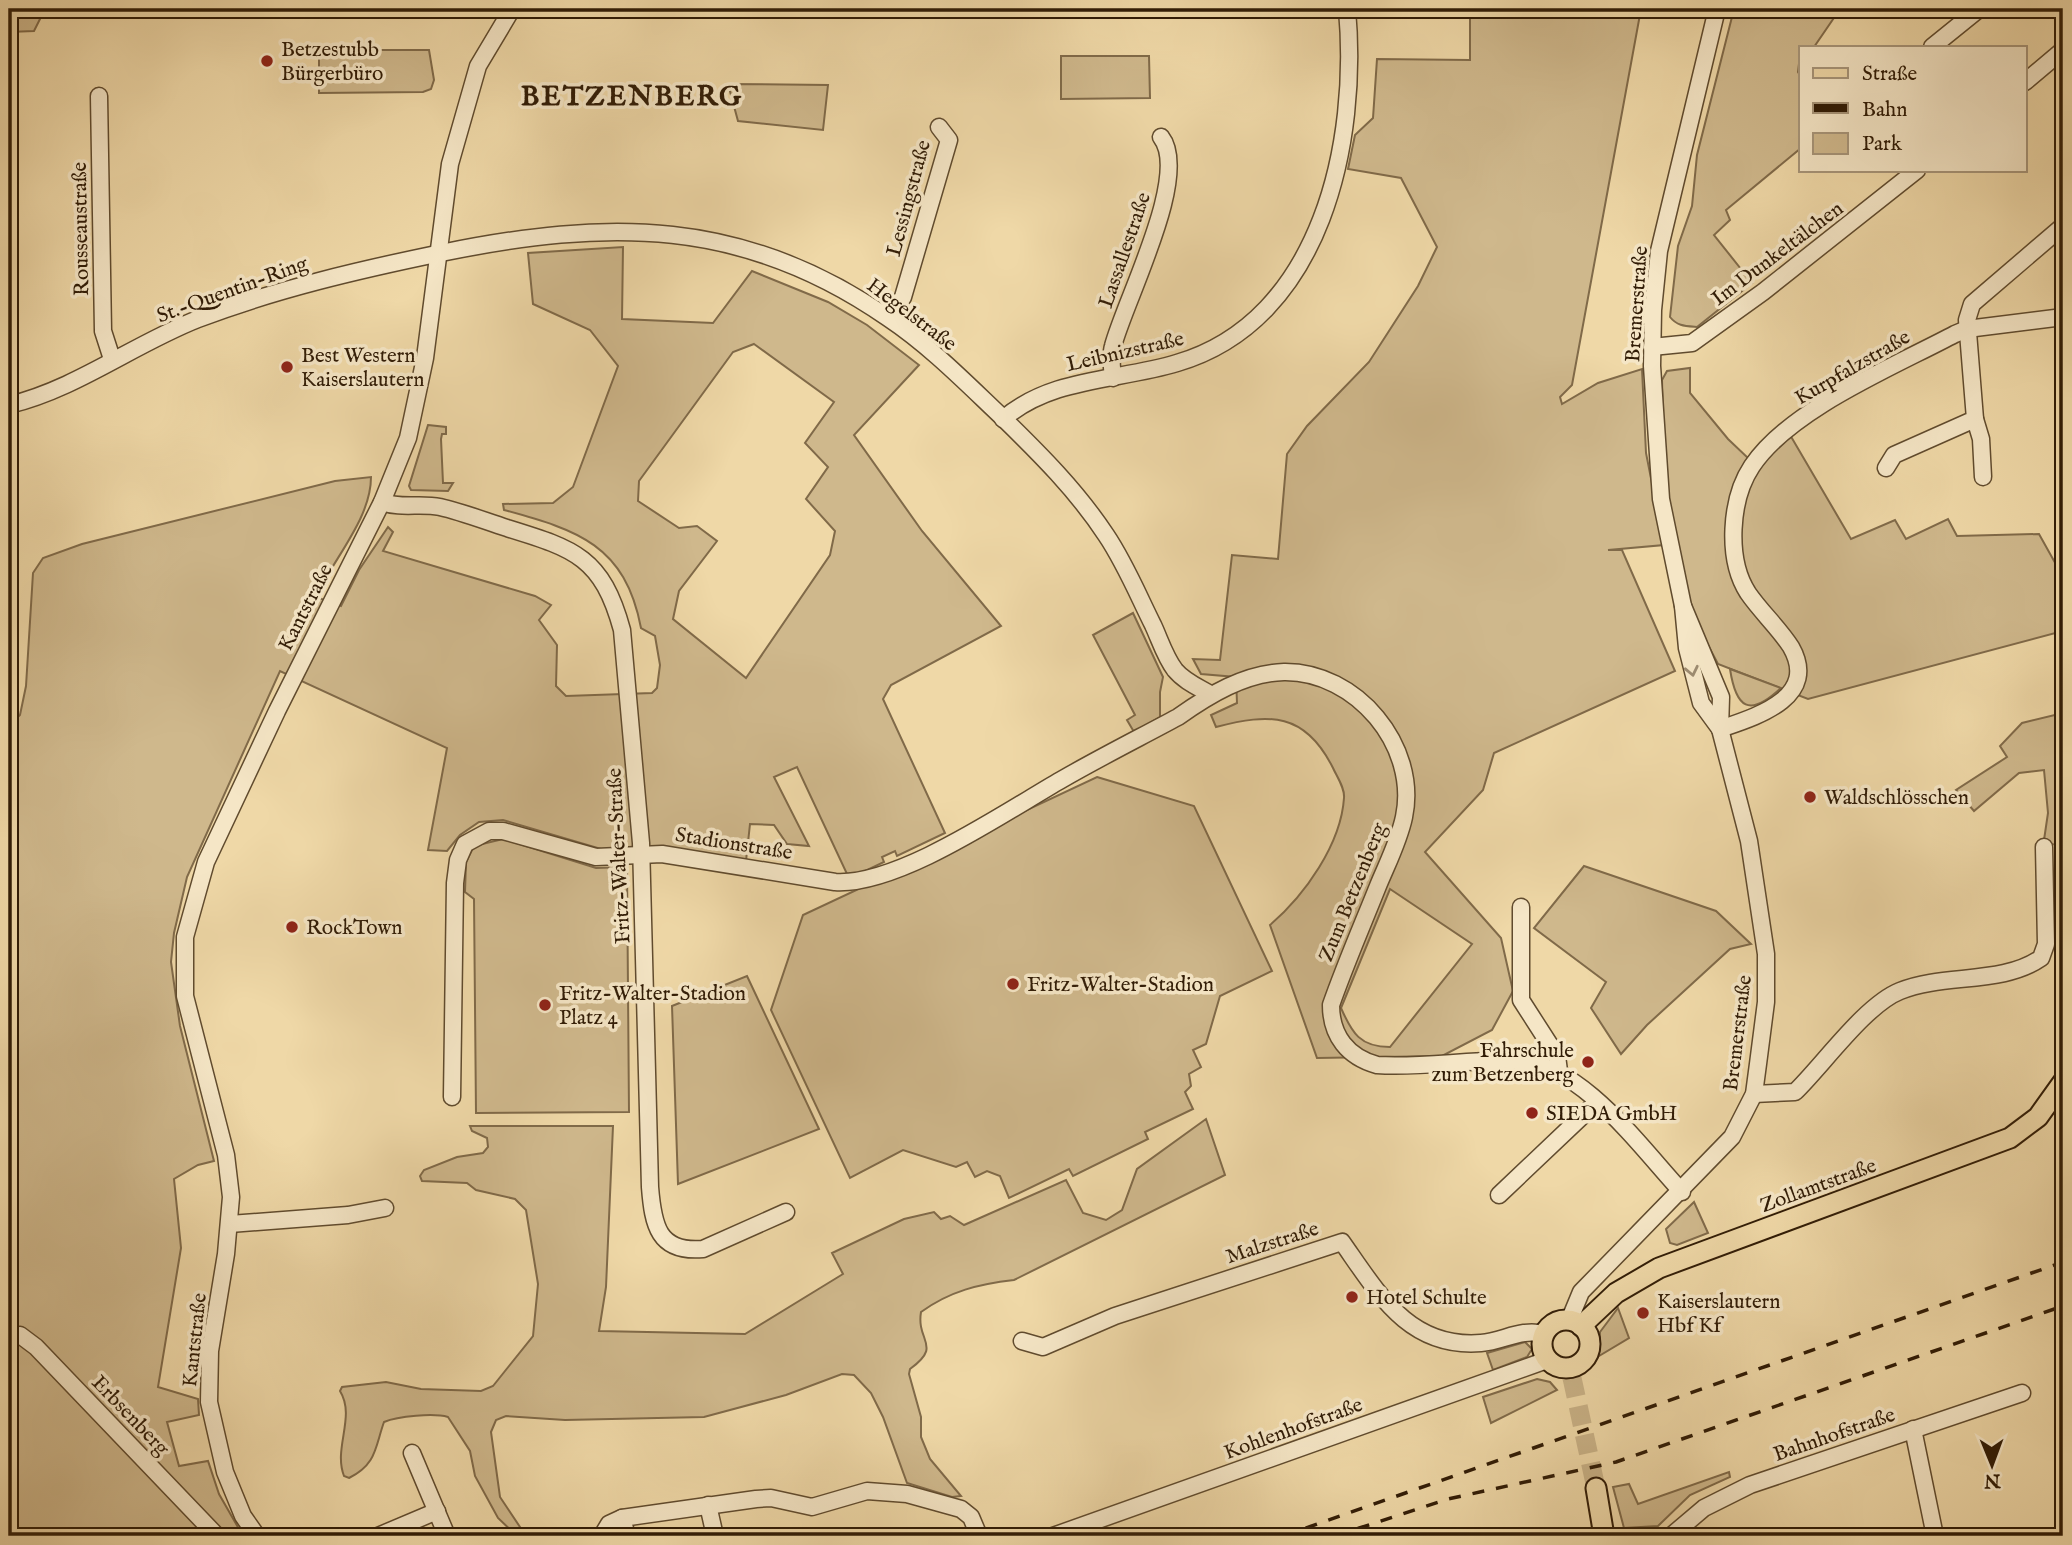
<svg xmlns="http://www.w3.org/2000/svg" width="2072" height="1545" font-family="'IM FELL English',serif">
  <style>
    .green { fill: #cfb88c; stroke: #806a49; stroke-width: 2; fill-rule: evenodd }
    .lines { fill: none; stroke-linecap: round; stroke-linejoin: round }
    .major-tunnel { stroke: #c9b287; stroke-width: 19; stroke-dasharray: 19 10; stroke-linecap: butt }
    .minor-casing { stroke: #604b2e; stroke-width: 19 }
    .major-casing { stroke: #311c06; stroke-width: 23 }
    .minor { stroke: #f5e6c6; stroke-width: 16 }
    .major { stroke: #efd8a7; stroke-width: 19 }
    .rail { stroke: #311c06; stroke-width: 3.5; stroke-dasharray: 12 12; stroke-linecap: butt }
    .oneway { stroke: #9d8b70 }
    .poi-dot { fill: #8f2418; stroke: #f5e6c6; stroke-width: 2.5 }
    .labels { text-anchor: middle; stroke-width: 7; stroke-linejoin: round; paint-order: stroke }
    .poi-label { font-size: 21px; fill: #311c06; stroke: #f5e6c6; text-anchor: start }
    .street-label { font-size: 21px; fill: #311c06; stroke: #f5e6c6 }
    .district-label { font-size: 28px; font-weight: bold; letter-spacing: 2px; fill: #311c06; stroke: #f5e6c6 }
  </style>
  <rect width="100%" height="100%" fill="#efd8a7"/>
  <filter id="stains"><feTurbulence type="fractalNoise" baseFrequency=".00286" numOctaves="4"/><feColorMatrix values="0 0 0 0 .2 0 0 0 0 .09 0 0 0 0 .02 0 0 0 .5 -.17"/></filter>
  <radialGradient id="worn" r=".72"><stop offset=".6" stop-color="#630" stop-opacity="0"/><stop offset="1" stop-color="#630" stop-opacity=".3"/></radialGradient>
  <g class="green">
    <polygon points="9,9 45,9 34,31 9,32"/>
    <path d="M1470 9H1641L1572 385 1560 397 1562 404 1598 383 1642 369 1646 453 1664 545 1608 550H1622L1675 671 1494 753 1483 790 1425 852 1501 938 1513 991 1492 1030 1442 1056 1317 1058 1270 925C1305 895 1341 844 1344 798 1345 788 1337 777 1333 768 1305 712 1270 713 1216 727L1211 715 1237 703 1236 677 1201 674 1193 659 1220 660 1232 555 1278 559 1287 454 1307 426 1369 362 1418 286 1437 247 1401 178 1348 169 1355 135 1373 118 1377 59 1470 60ZM1390 889 1472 944 1390 1047C1360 1047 1352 1033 1341 1008Z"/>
    <path d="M1734 9H1840L1814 47H1801L1798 72 1801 77V148L1726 210 1730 220 1714 235 1752 283 1697 327C1685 326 1677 326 1670 317L1678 246 1692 206 1697 155Z"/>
    <polygon points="319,50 429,50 434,80 431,89 423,92 319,93"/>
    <polygon points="1061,56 1149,56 1150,98 1061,99"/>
    <polygon points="728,84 828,85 823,130 738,121"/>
    <path d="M623 247 622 319 713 323 752 271 828 302 867 325 919 365 854 435 922 531 1001 626 891 685 883 699 945 833 897 856 895 851 882 857 884 862 861 873 847 874 797 767 774 777 809 846 787 844 774 825 750 824 746 861 601 849 503 820 479 822 460 835 447 851 428 850 447 748 280 671 187 877 174 933 171 962 180 1026 214 1161 198 1165 174 1179 181 1248 158 1387 198 1399 199 1415 167 1422 179 1466 208 1461 219 1494 243 1536H9V725L20 715 26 686 33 573 43 558 82 544 335 481 371 477C371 519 333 559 316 597L341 606 359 570 388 527 393 532 383 551 535 596 551 605 539 620 557 645 556 686 566 696 652 693 657 688 660 665 655 636 641 628C625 545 578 530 504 510L503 504 553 503 573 487 618 366 590 330 533 304 528 253ZM754 344 834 402 805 443 828 467 806 499 835 531 830 555 746 678 673 619 679 591 717 541 697 526 679 528 638 501 639 481 733 352Z"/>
    <polygon points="1690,368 1690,393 1728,439 1750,460 1786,428 1851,539 1895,520 1906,539 1948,519 1957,536 2039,534 2063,577 2063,631 1808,699 1718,664 1691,613 1669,500 1664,457 1662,380 1667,371"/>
    <polygon points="428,425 446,427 446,434 442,434 441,439 443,483 453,483 448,491 411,490 409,486"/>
    <polygon points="1133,613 1163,677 1160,692 1160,717 1134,732 1127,720 1135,715 1093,635"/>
    <path d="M1730 669 1781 688C1749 718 1736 708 1730 669Z"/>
    <polygon points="2063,713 2063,845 2047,844 2044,840 2048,813 2044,770 2019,773 1974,811 1956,790 2007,757 2000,746 2022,723"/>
    <polygon points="1097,777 1194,806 1272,971 1220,996 1206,1044 1193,1050 1201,1067 1189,1074 1191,1086 1185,1092 1193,1109 1145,1132 1148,1139 1073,1176 1069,1169 1009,1198 1000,1176 987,1171 975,1177 967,1162 956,1167 903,1150 850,1178 771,1010 803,915"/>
    <polygon points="503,839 596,868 627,867 629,1112 476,1113 474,899 465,892 466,862 474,846"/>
    <polygon points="1584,866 1716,911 1751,944 1730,949 1647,1025 1621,1054 1591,1008 1606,982 1534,928"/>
    <polygon points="747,976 819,1129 678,1184 672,1006"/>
    <path d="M1206 1119 1225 1175 1014 1280C979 1284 950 1291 921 1312 916 1342 943 1345 910 1369L909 1374 921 1417V1437L930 1459 961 1496 952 1497 907 1483 883 1417 871 1393 854 1375 842 1374 786 1395 704 1417 565 1420 506 1416 496 1420 491 1432 500 1497 526 1536H517L498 1518 475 1476 470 1451 448 1417C434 1413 398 1416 384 1422 375 1447 377 1464 349 1478L344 1476C333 1448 356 1417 340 1391L342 1387 386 1382 421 1389 481 1391 493 1386 533 1336 538 1284 526 1210 515 1199 476 1190 467 1183 422 1181 420 1176 424 1170 457 1157 483 1153 488 1147 487 1138 472 1131 470 1126H613L606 1287 599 1331 745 1334 843 1274 832 1253 904 1219 934 1212 941 1219 950 1216 964 1225 1066 1180 1083 1213 1106 1220 1122 1210 1137 1169Z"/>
    <polygon points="1694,1202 1708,1233 1677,1245 1670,1243 1666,1229"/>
    <polygon points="1618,1308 1629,1338 1599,1356 1600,1332"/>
    <polygon points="1525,1342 1532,1349 1527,1357 1493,1370 1487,1353"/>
    <polygon points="1537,1379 1550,1382 1557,1390 1491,1423 1483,1397"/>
    <polygon points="1729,1472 1730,1477 1690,1495 1658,1526 1624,1528 1613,1487 1629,1484 1638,1504"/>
  </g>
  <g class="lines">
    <polyline class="major-tunnel" points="1572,1378 1596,1488"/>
    <g class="minor-casing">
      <g id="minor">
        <polyline points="1717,9 1659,251 1653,310 1652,366 1661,499 1683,606 1687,648 1701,703 1720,729"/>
        <polyline points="1932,47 1979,9"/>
        <polyline points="2025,82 2063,50"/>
        <polyline points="99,96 103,331 112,359"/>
        <polyline points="890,318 903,297 949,140 939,127"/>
        <polyline points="1652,347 1692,343 1763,292 1917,170"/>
        <path d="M1113 378C1112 368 1110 356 1113 346 1125 300 1191 175 1161 137"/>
        <path d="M9 405C76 389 134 344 198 319 277 289 359 270 441 253 607 219 743 217 888 318 930 346 966 383 1002 417 1040 454 1077 491 1106 535 1125 563 1138 595 1153 625 1160 640 1165 657 1175 670 1184 681 1198 687 1210 694"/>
        <path d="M1003 419C1052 377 1118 381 1177 363 1323 320 1359 140 1347 9"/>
        <polyline points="1975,419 1981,439 1983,477"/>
        <polyline points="1886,468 1894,455 1975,419 1967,320 1972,304 2063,226"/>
        <path d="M382 502C401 509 420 503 440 507 462 512 485 521 507 528 575 549 602 557 622 630L641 843 650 1187C653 1225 658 1253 703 1249L786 1212"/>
        <path d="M1720 729C1755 717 1820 698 1791 647 1779 628 1761 612 1748 593 1726 559 1730 499 1752 466 1790 409 1895 366 1955 334L1967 329 2063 317"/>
        <polyline points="1521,907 1521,1000 1557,1056 1559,1071"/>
        <path d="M1754 1094 1795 1092C1823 1065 1865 1005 1900 991 1944 973 2002 985 2041 958L2046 944 2044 847"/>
        <path d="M452 1097 455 883 458 860 465 844 489 831H503L596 857 662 854 835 882C898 886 1005 812 1061 780 1099 758 1139 738 1178 717 1209 695 1245 673 1284 672 1356 671 1419 746 1404 817 1399 841 1387 864 1378 886 1362 926 1345 965 1331 1005 1331 1036 1348 1057 1377 1065 1424 1068 1471 1059 1517 1061 1580 1062 1641 1148 1682 1192"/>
        <polyline points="1499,1195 1597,1102"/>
        <polyline points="230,1224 348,1215 385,1208"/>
        <polyline points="1569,1321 1581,1292 1732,1137 1754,1094 1758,1064 1766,1002 1766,954 1749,841 1720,729 1721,697 1683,606"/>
        <polyline points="9,1338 20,1335 36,1347 217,1536"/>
        <path d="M1022 1341 1043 1347 1115 1316 1342 1242C1378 1293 1409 1349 1481 1343 1504 1341 1521 1328 1544 1334"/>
        <polyline points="1913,1429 1935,1536"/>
        <polyline points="412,1453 447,1536"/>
        <polyline points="708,1505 715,1536"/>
        <polyline points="622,1518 627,1536"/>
        <polyline points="603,1534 609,1524 622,1518 756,1499 771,1498 812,1507 867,1491 907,1494 961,1509 971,1517 979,1536"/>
        <polyline points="257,1536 243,1516 225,1472 209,1402 210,1351 226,1254 231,1197 226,1155 185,996 185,937 206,862 277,711 382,502 408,438 425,358 450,164 478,66 512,9"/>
        <polyline points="378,1536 437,1511"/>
        <polyline points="1053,1536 1547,1360"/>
        <polyline points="1671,1536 1704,1508 1750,1485 2022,1393"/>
      </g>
    </g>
    <g class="major-casing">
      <g id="major">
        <circle cx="1566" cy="1344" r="24"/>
        <polyline points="1581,1326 1616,1293 1659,1268 2010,1138 2038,1117 2063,1082"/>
        <polyline points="1596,1488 1604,1536"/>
      </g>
    </g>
    <use href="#minor" class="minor"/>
    <use href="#major" class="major"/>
    <g class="rail">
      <polyline points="1283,1536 2063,1262"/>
      <polyline points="1335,1536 1448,1499 1616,1462 2063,1306"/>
    </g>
  </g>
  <defs><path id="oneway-chevron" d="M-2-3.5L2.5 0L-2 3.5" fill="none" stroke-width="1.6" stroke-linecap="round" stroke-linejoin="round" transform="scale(1.75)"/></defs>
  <use class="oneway" href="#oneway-chevron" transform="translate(1692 671) rotate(78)"/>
  <g class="poi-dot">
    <circle cx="267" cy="61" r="7"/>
    <circle cx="287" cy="367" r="7"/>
    <circle cx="1810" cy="797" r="7"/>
    <circle cx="292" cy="927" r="7"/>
    <circle cx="1013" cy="984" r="7"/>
    <circle cx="545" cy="1005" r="7"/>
    <circle cx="1588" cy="1062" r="7"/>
    <circle cx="1532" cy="1113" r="7"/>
    <circle cx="1352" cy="1297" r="7"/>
    <circle cx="1643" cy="1313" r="7"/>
  </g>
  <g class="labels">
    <g class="poi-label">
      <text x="281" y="56">Betzestubb<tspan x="281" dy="24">Bürgerbüro</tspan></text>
      <text x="301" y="362">Best Western<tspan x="301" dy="24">Kaiserslautern</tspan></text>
      <text x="1824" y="804">Waldschlösschen</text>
      <text x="306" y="934">RockTown</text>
      <text x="1027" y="991">Fritz-Walter-Stadion</text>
      <text x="559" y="1000">Fritz-Walter-Stadion<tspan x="559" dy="24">Platz 4</tspan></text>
      <text x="1574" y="1057" text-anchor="end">Fahrschule<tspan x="1574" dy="24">zum Betzenberg</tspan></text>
      <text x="1546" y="1120">SIEDA GmbH</text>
      <text x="1366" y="1304">Hotel Schulte</text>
      <text x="1657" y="1308">Kaiserslautern<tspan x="1657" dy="24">Hbf Kf</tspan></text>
    </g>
    <g class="street-label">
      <text transform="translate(908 198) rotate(-75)" y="7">Lessingstraße</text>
      <text transform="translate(80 229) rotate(-91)" y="7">Rousseaustraße</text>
      <text transform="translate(1124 250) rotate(-71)" y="7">Lassallestraße</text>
      <text transform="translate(1777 253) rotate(-37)" y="7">Im Dunkeltälchen</text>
      <text transform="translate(232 289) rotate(-20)" y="7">St.-Quentin-Ring</text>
      <text transform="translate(1636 304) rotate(-86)" y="7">Bremerstraße</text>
      <text transform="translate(912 314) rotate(37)" y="7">Hegelstraße</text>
      <text transform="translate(1125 351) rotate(-13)" y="7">Leibnizstraße</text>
      <text transform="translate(1852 367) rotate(-30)" y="7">Kurpfalzstraße</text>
      <text transform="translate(305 607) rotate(-63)" y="7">Kantstraße</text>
      <text transform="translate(734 843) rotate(9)" y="7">Stadionstraße</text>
      <text transform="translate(618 856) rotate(-93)" y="7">Fritz-Walter-Straße</text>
      <text transform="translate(1352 892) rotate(-68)" y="7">Zum Betzenberg</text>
      <text transform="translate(1737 1033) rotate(-83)" y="7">Bremerstraße</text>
      <text transform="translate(1818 1185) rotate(-20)" y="7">Zollamtstraße</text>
      <text transform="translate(1272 1242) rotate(-18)" y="7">Malzstraße</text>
      <text transform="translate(194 1340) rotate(-84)" y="7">Kantstraße</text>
      <text transform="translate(131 1415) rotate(46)" y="7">Erbsenberg</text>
      <text transform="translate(1293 1428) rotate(-20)" y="7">Kohlenhofstraße</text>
      <text transform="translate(1834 1434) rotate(-19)" y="7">Bahnhofstraße</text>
    </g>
    <g class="district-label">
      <text x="632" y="105">BETZENBERG</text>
    </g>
  </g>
  <rect width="2072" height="1545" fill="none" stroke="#efd8a7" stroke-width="35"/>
  <rect x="10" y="10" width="2051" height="1524" fill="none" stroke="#311c06" stroke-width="3.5"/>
  <rect x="18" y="18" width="2037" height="1510" fill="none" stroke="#311c06" stroke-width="2"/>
  <rect x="1799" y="46" width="228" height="126" fill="#f5e6c6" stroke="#a79579" stroke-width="2"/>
  <rect x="1813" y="68" width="35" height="10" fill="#efd8a7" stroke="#a79579" stroke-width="2"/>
  <text x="1862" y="80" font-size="21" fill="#311c06">Straße</text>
  <rect x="1813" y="103" width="35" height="10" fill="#311c06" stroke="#a79579" stroke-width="2"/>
  <text x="1862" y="116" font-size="21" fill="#311c06">Bahn</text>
  <rect x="1813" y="133" width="35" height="21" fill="#cfb88c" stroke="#a79579" stroke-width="2"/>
  <text x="1862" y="150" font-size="21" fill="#311c06">Park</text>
  <g transform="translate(1992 1465) rotate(179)" stroke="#f5e6c6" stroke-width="5" paint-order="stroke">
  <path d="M0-5L12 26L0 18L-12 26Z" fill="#311c06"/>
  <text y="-10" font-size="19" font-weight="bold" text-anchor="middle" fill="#311c06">N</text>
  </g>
  <rect width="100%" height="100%" filter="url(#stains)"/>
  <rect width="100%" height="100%" fill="url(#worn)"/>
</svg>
